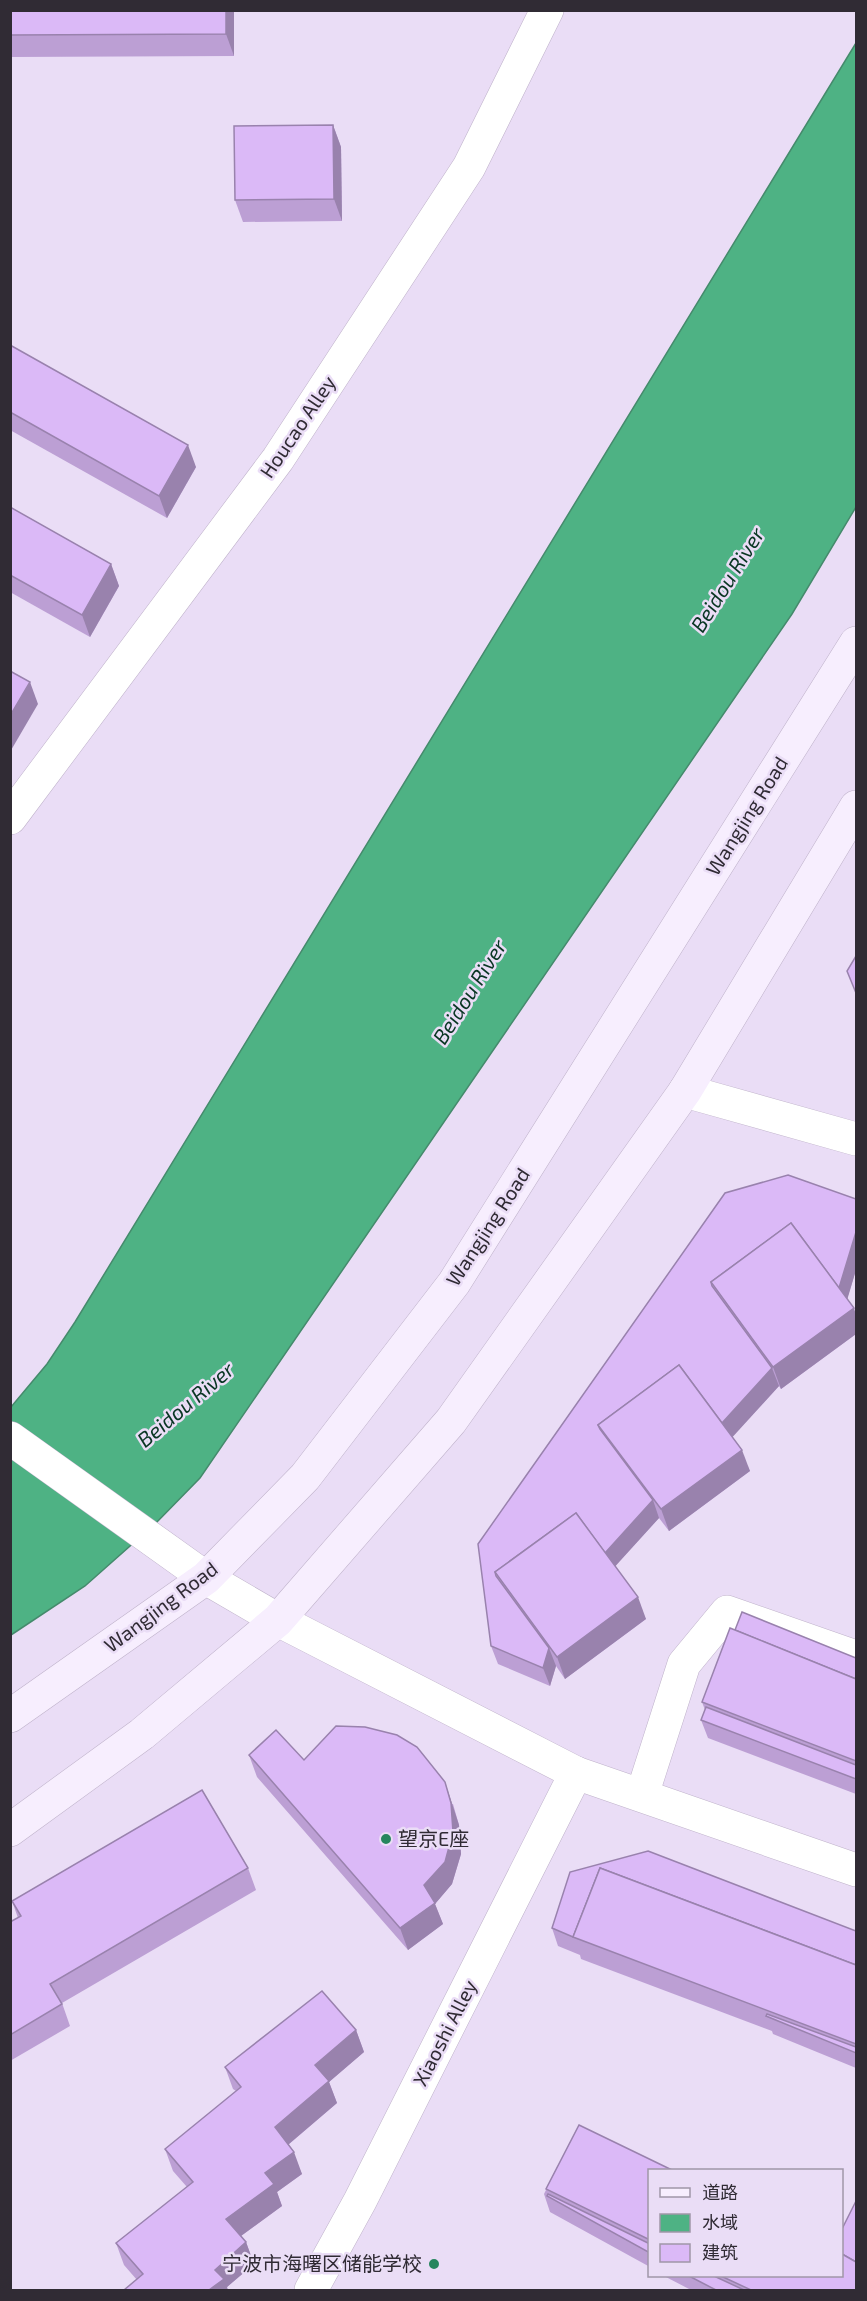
<svg xmlns="http://www.w3.org/2000/svg" width="867" height="2301" font-family="'Exo 2','Noto Sans SC',sans-serif">
  <style>
    .water { fill: #4eb284; stroke: #458a6c; stroke-width: 1.5 }
    .lines { fill: none; stroke-linecap: round; stroke-linejoin: round }
    .street-casing { stroke: #bfb2ca; stroke-width: 34 }
    .secondary-casing { stroke: #bfb2ca; stroke-width: 34 }
    .street { stroke: #fff; stroke-width: 33 }
    .secondary { stroke: #f7eefe; stroke-width: 33 }
    .wall { fill: #bc9fd4 }
    .shaded-wall { fill: #9982ad }
    .building { fill: #dbb9f7; stroke: #9982ad; stroke-width: 1.5 }
    .poi-dot { fill: #26865e; stroke: #eaddf6; stroke-width: 2 }
    .labels { text-anchor: middle; stroke-width: 5; stroke-linejoin: round; paint-order: stroke }
    .street-label { font-size: 20px; fill: #302b34; stroke: #eaddf6 }
    .poi-label { font-size: 20px; fill: #302b34; stroke: #eaddf6; text-anchor: start }
    .water-label { font-size: 21px; font-style: italic; fill: #093623; stroke: #eaddf6 }
  </style>
  <rect width="100%" height="100%" fill="#eaddf6"/>
  <polygon class="water" points="856,43 856,507 792,614 200,1478 156,1523 85,1586 11,1635 11,1407 47,1364 75,1322"/>
  <g class="lines">
    <g class="street-casing">
      <g id="street">
        <polyline points="10,818 278,459 469,167 547,10"/>
        <polyline points="685,1091 856,1139"/>
        <polyline points="10,1438 206,1578 278,1620 576,1773 856,1870"/>
        <polyline points="642,1795 684,1664 727,1612 856,1657"/>
        <polyline points="311,2290 360,2201 576,1773"/>
      </g>
    </g>
    <g class="secondary-casing">
      <g id="secondary">
        <polyline points="10,1716 206,1578 305,1477 454,1283 856,643"/>
        <polyline points="10,1830 142,1734 278,1620 451,1421 685,1091 856,807"/>
      </g>
    </g>
    <use href="#street" class="street"/>
    <use href="#secondary" class="secondary"/>
  </g>
  <g class="wall">
    <polygon points="10,10 234,10 234,56 10,57"/>
    <polygon points="333,125 341,147 342,221 243,222 235,200"/>
    <polygon points="10,345 196,467 167,518 10,430"/>
    <polygon points="10,507 111,564 119,586 90,637 10,592"/>
    <polygon points="725,1193 856,1199 856,1270 847,1299 856,1315 856,1334 781,1389 779,1386 732,1437 750,1471 669,1531 659,1518 615,1566 646,1619 565,1679 556,1666 550,1686 498,1664 491,1646 478,1544"/>
    <polygon points="735,1630 856,1658 856,1794 708,1738 701,1720 705,1710 702,1702"/>
    <polygon points="249,1755 304,1760 453,1804 459,1825 461,1854 452,1884 435,1904 443,1924 408,1950 257,1777"/>
    <polygon points="248,1868 256,1890 62,2003 70,2026 10,2061 10,1922 18,1918 12,1901"/>
    <polygon points="552,1928 856,1931 856,2068 773,2034 772,2031 581,1959 580,1955 558,1946"/>
    <polygon points="356,2030 364,2052 329,2082 337,2103 288,2145 302,2174 277,2192 282,2206 241,2236 246,2242 254,2264 227,2287 137,2280 124,2265 116,2243 187,2187 173,2171 165,2149 236,2091 233,2089 225,2067"/>
    <polygon points="579,2125 650,2170 650,2267 550,2212 544,2194"/>
    <polygon points="664,2276 842,2276 856,2290 691,2290"/>
  </g>
  <g class="shaded-wall">
    <polygon points="226,10 234,10 234,56 226,34"/>
    <polygon points="333,125 341,147 342,221 334,199"/>
    <polygon points="188,445 196,467 167,518 159,496"/>
    <polygon points="111,564 119,586 90,637 82,615"/>
    <polygon points="30,682 38,704 10,752 10,716"/>
    <polygon points="856,1232 856,1270 845,1307 838,1289"/>
    <polygon points="854,1308 856,1315 856,1334 781,1389 773,1367"/>
    <polygon points="772,1368 779,1386 728,1442 721,1424"/>
    <polygon points="742,1450 750,1471 669,1531 661,1509"/>
    <polygon points="653,1500 659,1518 611,1571 604,1554"/>
    <polygon points="638,1597 646,1619 565,1679 557,1657"/>
    <polygon points="549,1648 556,1666 550,1686 543,1668"/>
    <polygon points="445,1782 459,1825 461,1854 452,1884 435,1904 443,1924 408,1950 400,1928 424,1885"/>
    <polygon points="356,2030 364,2052 329,2082 337,2103 283,2149 275,2127 315,2065"/>
    <polygon points="294,2152 302,2174 277,2192 282,2206 234,2241 226,2219 265,2173"/>
    <polygon points="246,2242 254,2264 227,2287 228,2290 209,2290 215,2270"/>
  </g>
  <g class="building">
    <polygon points="10,10 226,10 226,34 10,35"/>
    <polygon points="333,125 334,199 235,200 234,126"/>
    <polygon points="10,345 188,445 159,496 10,412"/>
    <polygon points="10,507 111,564 82,615 10,575"/>
    <polygon points="10,671 30,682 10,716"/>
    <polygon points="856,956 856,993 847,971"/>
    <polygon points="788,1175 856,1199 856,1232 839,1288 791,1223 711,1282 712,1286 772,1368 722,1423 679,1365 598,1425 600,1429 653,1500 605,1553 576,1513 495,1572 496,1576 549,1648 543,1668 491,1646 478,1544 725,1193"/>
    <polygon points="791,1223 854,1308 773,1367 711,1282"/>
    <polygon points="679,1365 742,1450 661,1509 598,1425"/>
    <polygon points="576,1513 638,1597 557,1657 495,1572"/>
    <polygon points="742,1612 856,1658 856,1679 735,1630"/>
    <polygon points="730,1628 856,1679 856,1761 702,1702"/>
    <polygon points="706,1707 856,1765 856,1779 701,1720"/>
    <polygon points="336,1726 365,1727 397,1735 417,1747 445,1782 451,1803 453,1832 445,1862 424,1885 435,1903 400,1928 249,1755 276,1730 304,1760"/>
    <polygon points="202,1790 248,1868 50,1984 62,2004 10,2035 10,1922 21,1916 12,1901"/>
    <polygon points="648,1851 856,1931 856,1965 600,1868 573,1937 552,1928 570,1872"/>
    <polygon points="600,1868 856,1965 856,2044 573,1937"/>
    <polygon points="322,1991 356,2030 315,2065 329,2081 275,2127 294,2152 265,2173 274,2184 226,2219 246,2242 215,2270 224,2279 209,2290 124,2290 143,2274 116,2243 193,2182 165,2149 241,2087 225,2067"/>
    <polygon points="767,2014 856,2047 856,2053 766,2016"/>
    <polygon points="579,2125 672,2170 650,2170 650,2240 546,2189"/>
    <polygon points="548,2194 650,2244 650,2253 547,2196"/>
    <polygon points="856,2201 856,2262 842,2254 842,2229"/>
    <polygon points="842,2254 856,2262 856,2290 751,2290 721,2276 842,2276"/>
    <polygon points="689,2276 714,2276 744,2290 716,2290"/>
  </g>
  <g class="poi-dot">
    <circle cx="386" cy="1839" r="6"/>
    <circle cx="434" cy="2264" r="6"/>
  </g>
  <g class="labels">
    <g class="street-label">
      <text transform="translate(298 427) rotate(-56)" y="7">Houcao Alley</text>
      <text transform="translate(747 816) rotate(-58)" y="7">Wangjing Road</text>
      <text transform="translate(488 1227) rotate(-57)" y="7">Wangjing Road</text>
      <text transform="translate(161 1607) rotate(-37)" y="7">Wangjing Road</text>
      <text transform="translate(445 2033) rotate(-63)" y="7">Xiaoshi Alley</text>
    </g>
    <g class="poi-label">
      <text x="398" y="1846">望京E座</text>
      <text x="422" y="2271" text-anchor="end">宁波市海曙区储能学校</text>
    </g>
    <g class="water-label">
      <text transform="translate(728 580) rotate(-58)" y="7">Beidou River</text>
      <text transform="translate(470 992) rotate(-58)" y="7">Beidou River</text>
      <text transform="translate(186 1405) rotate(-40)" y="7">Beidou River</text>
    </g>
  </g>
  <rect width="867" height="2301" fill="none" stroke="#302b34" stroke-width="24"/>
  <rect x="648" y="2169" width="195" height="108" fill="#eaddf6" stroke="#a096a8" stroke-width="1.5"/>
  <rect x="660" y="2188" width="30" height="9" fill="#f7eefe" stroke="#a096a8" stroke-width="1.5"/>
  <text x="702" y="2199" font-size="18" fill="#302b34">道路</text>
  <rect x="660" y="2214" width="30" height="18" fill="#4eb284" stroke="#a096a8" stroke-width="1.5"/>
  <text x="702" y="2229" font-size="18" fill="#302b34">水域</text>
  <rect x="660" y="2244" width="30" height="18" fill="#dbb9f7" stroke="#a096a8" stroke-width="1.5"/>
  <text x="702" y="2259" font-size="18" fill="#302b34">建筑</text>
</svg>
